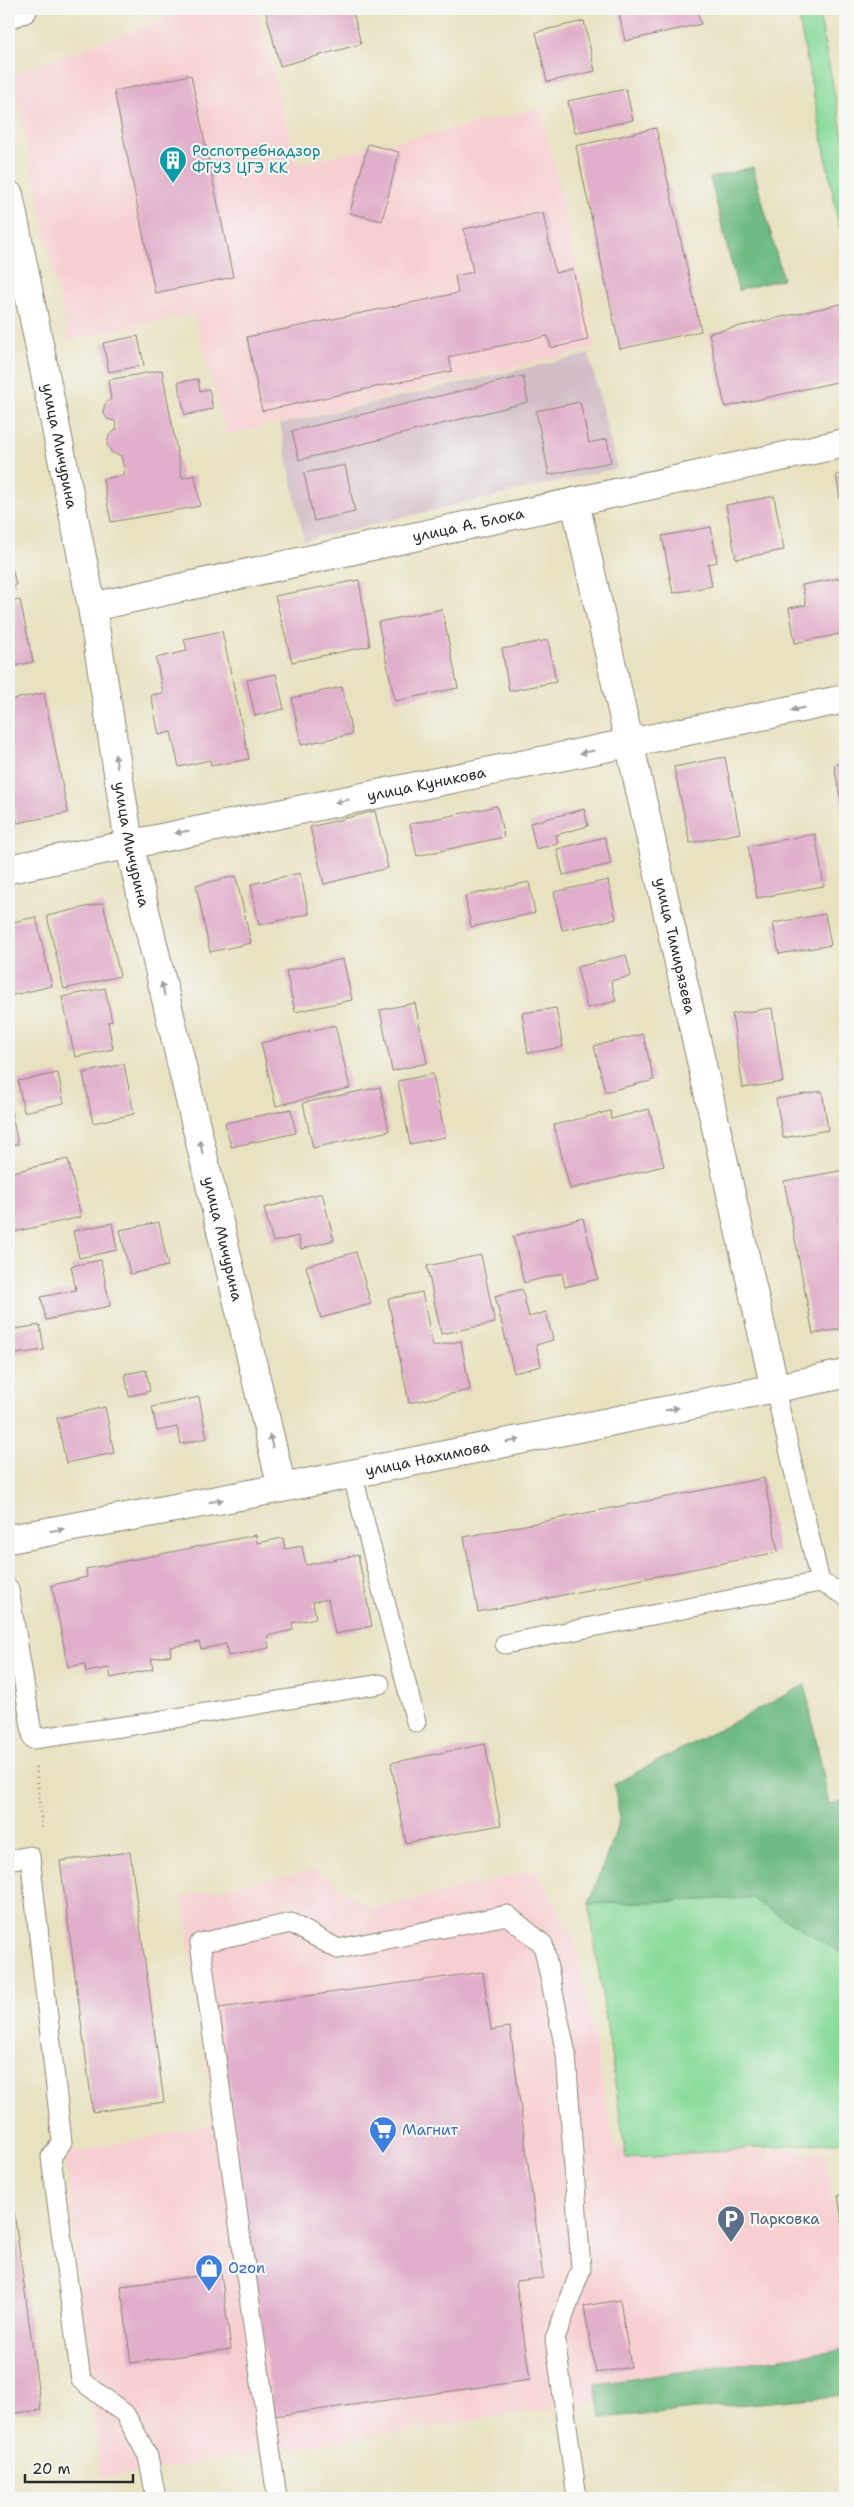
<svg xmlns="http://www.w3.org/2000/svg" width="854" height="2507" font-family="'Shantell Sans',sans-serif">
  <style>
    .built { fill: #f7cfd3 }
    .industrial { fill: #d2bdc7 }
    .green { fill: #8adb9b; stroke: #5a8363 }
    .forest { fill: #6fbb83; stroke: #4d7357 }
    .building { fill: #e1afcb }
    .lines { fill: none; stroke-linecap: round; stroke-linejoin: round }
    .service-casing { stroke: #8a8676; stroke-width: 21 }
    .minor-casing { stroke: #8a8676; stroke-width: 30 }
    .path { stroke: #8a8676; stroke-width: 3; stroke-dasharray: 1 4; stroke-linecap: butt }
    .service { stroke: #fff; stroke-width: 19 }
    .minor { stroke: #fff; stroke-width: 28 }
    .oneway { fill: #a0a0a0 }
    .labels { text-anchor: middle; stroke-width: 4.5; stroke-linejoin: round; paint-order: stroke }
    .culture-label { font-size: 15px; fill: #0d838f; stroke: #f6f6f2; text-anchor: start }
    .street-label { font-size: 15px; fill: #2b2b2b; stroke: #f6f6f2 }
    .shop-label { font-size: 15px; fill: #366cbe; stroke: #f6f6f2; text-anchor: start }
    .service-label { font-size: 15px; fill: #4e5e75; stroke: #f6f6f2; text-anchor: start }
  </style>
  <rect width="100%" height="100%" fill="#f6f6f2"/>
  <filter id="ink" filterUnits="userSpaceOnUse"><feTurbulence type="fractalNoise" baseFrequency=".02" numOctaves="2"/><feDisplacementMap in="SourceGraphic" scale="10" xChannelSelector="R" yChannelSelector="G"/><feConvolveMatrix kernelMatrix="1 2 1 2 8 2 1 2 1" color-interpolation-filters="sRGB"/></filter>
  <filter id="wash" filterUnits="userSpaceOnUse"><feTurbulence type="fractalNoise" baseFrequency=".0096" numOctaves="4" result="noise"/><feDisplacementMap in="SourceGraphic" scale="20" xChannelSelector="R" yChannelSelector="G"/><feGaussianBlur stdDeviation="1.12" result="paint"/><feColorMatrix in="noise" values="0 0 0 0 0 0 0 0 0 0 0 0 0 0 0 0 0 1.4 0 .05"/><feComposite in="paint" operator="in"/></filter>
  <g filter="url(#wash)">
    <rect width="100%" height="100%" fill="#e8e2c1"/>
    <g class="built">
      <polygon points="193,9 257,9 297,165 541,108 595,348 226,435 194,314 68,340 12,74"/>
      <polygon points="315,1870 371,1909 535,1870 574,1937 615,2148 825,2151 845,2276 845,2363 100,2478 65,2154 215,2124 183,1896"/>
    </g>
    <polygon class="industrial" points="589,354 617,468 304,540 280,424"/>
    <g class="green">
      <polygon points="797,9 818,9 845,147 845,256"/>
      <polygon points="751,1898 845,1955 845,2141 626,2158 589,1904"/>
    </g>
    <g class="forest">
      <polygon points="753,167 783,279 738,290 710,178"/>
      <polygon points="805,1685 829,1804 845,1800 845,1955 751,1898 589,1904 620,1819 614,1784"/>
      <polygon points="845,2349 845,2395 601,2418 596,2384"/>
    </g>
    <g id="blocks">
      <g class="building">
        <polygon points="265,9 352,9 361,44 280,66"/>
        <polygon points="618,9 697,9 701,24 625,41"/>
        <polygon points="584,21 595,71 547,82 536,32"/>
        <polygon points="191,75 233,277 155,293 114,91"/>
        <polygon points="626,89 633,120 575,133 568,101"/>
        <polygon points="656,128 701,331 620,349 576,146"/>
        <polygon points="368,144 399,152 382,221 350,213"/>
        <polygon points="543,212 555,273 573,269 588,340 551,348 548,336 471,352 449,357 452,371 262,411 247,337 458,293 455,276 473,272 464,229"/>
        <polygon points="845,303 845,380 725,407 709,333"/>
        <polygon points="138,336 144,365 109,372 103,343"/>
        <polygon points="162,370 182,478 195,475 200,506 111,522 103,479 125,475 121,456 112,453 107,445 109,435 117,429 115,421 107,419 103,412 105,404 111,399 108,380"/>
        <polygon points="523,376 528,402 299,460 292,431"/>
        <polygon points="198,379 200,391 209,389 213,409 185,415 178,382"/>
        <polygon points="580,402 589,443 607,439 611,462 549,475 536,411"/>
        <polygon points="345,465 355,512 314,521 304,473"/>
        <polygon points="845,473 845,522 844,522 836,475"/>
        <polygon points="774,496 784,550 736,559 726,505"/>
        <polygon points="711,527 717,562 708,564 712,586 673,593 662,536"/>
        <polygon points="9,555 16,585 9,587"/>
        <polygon points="845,577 845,633 795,643 789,608 806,605 802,585"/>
        <polygon points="359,580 370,646 292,662 275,596"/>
        <polygon points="20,600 33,662 9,667 9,602"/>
        <polygon points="442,609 458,688 395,701 378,622"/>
        <polygon points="222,631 249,759 211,766 210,760 179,767 171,732 159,735 151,695 163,693 156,658 187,651 184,639"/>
        <polygon points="548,640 556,682 509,691 502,649"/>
        <polygon points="276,674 284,709 255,716 247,680"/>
        <polygon points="342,687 352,734 301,745 292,698"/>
        <polygon points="44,693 68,813 17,823 9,781 9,700"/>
        <polygon points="725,757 740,833 690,843 674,767"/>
        <polygon points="845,763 845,812 843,812 834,765"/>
        <polygon points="497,806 504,837 417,856 410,824"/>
        <polygon points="584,809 588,826 556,835 558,844 536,849 530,823"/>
        <polygon points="375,811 388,868 324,884 310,827"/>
        <polygon points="815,834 824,886 757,898 748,846"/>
        <polygon points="605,837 611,864 563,875 557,849"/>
        <polygon points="300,873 309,914 259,925 251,884"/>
        <polygon points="236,876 251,943 210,952 196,885"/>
        <polygon points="608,880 616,919 562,930 554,892"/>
        <polygon points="529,882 535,913 471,927 465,896"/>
        <polygon points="103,903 120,976 64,989 47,916"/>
        <polygon points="825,914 831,945 779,954 773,923"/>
        <polygon points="36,917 52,986 9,996 9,923"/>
        <polygon points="626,955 631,976 611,981 616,1001 587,1008 577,967"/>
        <polygon points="343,959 352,1000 295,1012 286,971"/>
        <polygon points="105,988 112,1021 108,1022 113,1049 75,1057 62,997"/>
        <polygon points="415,1003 427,1063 392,1071 380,1010"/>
        <polygon points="556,1008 563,1047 528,1053 522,1013"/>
        <polygon points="772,1008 783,1082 743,1088 732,1014"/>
        <polygon points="335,1025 350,1088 276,1106 261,1043"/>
        <polygon points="643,1034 654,1080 605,1092 594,1046"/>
        <polygon points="124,1064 134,1114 93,1123 83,1073"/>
        <polygon points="58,1073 64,1103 24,1112 18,1081"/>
        <polygon points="433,1074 445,1137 410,1144 398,1081"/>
        <polygon points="380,1087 389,1131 313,1148 303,1103"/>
        <polygon points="822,1091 828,1130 783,1138 776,1099"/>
        <polygon points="9,1101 18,1144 9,1146"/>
        <polygon points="291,1109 296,1133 231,1147 225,1123"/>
        <polygon points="649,1109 664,1166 570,1189 554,1125 610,1111 611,1119"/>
        <polygon points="68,1159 81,1217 9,1233 9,1173"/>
        <polygon points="845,1170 845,1328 813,1334 784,1181"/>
        <polygon points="322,1193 334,1240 301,1249 298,1236 273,1242 264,1208"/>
        <polygon points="583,1218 598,1279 565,1287 562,1273 524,1283 513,1236"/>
        <polygon points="159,1222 168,1266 130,1274 120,1230"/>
        <polygon points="112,1223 117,1250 79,1258 73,1231"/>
        <polygon points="356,1252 371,1304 321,1318 306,1266"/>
        <polygon points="481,1255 495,1323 441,1334 427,1266"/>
        <polygon points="101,1260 110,1306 46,1320 41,1297 76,1290 71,1266"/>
        <polygon points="522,1289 529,1317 546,1312 553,1340 536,1345 541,1366 514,1373 495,1296"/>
        <polygon points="422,1292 433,1346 461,1341 470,1390 409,1403 388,1299"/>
        <polygon points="40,1325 44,1350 9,1355 9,1330"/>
        <polygon points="9,1366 14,1390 9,1391"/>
        <polygon points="146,1370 150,1391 129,1396 125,1374"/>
        <polygon points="199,1397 207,1438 181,1444 177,1427 157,1431 152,1407"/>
        <polygon points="105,1407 114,1453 66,1463 57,1418"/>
        <polygon points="764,1478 778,1552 478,1612 464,1537"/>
        <polygon points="256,1535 257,1543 283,1538 285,1549 302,1546 306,1565 358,1555 372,1626 335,1634 328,1599 313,1602 316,1618 292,1623 293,1630 267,1636 269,1648 228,1656 226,1644 201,1649 199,1642 170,1647 171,1655 151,1659 153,1669 111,1678 109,1668 86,1672 85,1664 68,1667 52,1585 87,1577 86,1569"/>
        <polygon points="485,1744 501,1825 406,1843 391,1763"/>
        <polygon points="130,1852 164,2102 93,2112 60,1861"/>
        <polygon points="483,1972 491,2030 510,2027 543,2278 516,2281 530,2380 274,2416 219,2008"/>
        <polygon points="9,2189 11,2189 41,2410 9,2414"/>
        <polygon points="845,2194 845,2235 844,2235 838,2195"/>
        <polygon points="221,2273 231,2349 131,2363 121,2286"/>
        <polygon points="620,2300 631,2367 596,2373 584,2306"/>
      </g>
    </g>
  </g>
  <g filter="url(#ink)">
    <use href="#blocks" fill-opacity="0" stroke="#8a8676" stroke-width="1"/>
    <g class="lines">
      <g class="service-casing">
        <g id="service">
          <polyline points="775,1389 820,1582 845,1595"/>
          <polyline points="352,1473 416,1722"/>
          <polyline points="9,1589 33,1739 133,1725 380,1684"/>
          <polyline points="505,1644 820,1582"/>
          <polyline points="9,1860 30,1856 62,2142 51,2157 81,2380 125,2414 148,2456 156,2498"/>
          <polyline points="277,2498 200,1943 291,1923 338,1949 507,1915 543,1944 566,2054 581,2269 555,2339 577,2498"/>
        </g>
      </g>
      <g class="minor-casing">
        <g id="minor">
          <polyline points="9,14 23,9"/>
          <path id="s1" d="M9 195 92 607 129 843 282 1488"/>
          <path id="s2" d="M575 502 775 1389"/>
          <path id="s3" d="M92 607 845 443"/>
          <path id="s4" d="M9 869 845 699"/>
          <path id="s5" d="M9 1539 282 1488 845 1374"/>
        </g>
      </g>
      <polyline class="path" points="36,1767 42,1826 40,1830"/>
      <use href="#service" class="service"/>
      <use href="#minor" class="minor"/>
    </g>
    <defs><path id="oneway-solid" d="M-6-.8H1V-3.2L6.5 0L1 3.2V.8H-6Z" transform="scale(1.25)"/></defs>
    <g class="oneway">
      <use href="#oneway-solid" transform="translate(798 709) rotate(168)"/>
      <use href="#oneway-solid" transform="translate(587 752) rotate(169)"/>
      <use href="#oneway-solid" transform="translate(116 761) rotate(-99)"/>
      <use href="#oneway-solid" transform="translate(342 801) rotate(169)"/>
      <use href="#oneway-solid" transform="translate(182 832) rotate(169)"/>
      <use href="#oneway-solid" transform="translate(163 989) rotate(-103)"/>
      <use href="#oneway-solid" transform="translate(201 1147) rotate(-103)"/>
      <use href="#oneway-solid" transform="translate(672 1409) rotate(-11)"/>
      <use href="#oneway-solid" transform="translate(271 1441) rotate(-103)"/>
      <use href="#oneway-solid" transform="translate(513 1441) rotate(-11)"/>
      <use href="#oneway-solid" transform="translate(216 1501) rotate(-10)"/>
      <use href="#oneway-solid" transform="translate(57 1530) rotate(-10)"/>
    </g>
  </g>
  <defs>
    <g id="building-pin" transform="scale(1.4375)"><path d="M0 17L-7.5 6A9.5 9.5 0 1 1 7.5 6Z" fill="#0f9aa8" stroke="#f6f6f2"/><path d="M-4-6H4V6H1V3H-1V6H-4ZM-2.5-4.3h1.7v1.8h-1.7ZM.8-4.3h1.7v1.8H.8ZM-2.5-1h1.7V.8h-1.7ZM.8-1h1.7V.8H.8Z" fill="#fff"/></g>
    <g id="supermarket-pin" transform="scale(1.4375)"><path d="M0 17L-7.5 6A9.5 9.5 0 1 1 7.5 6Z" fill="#3f7fe0" stroke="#f6f6f2"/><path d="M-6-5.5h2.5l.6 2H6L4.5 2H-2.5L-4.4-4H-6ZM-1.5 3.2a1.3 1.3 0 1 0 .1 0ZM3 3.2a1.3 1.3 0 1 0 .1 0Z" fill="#fff"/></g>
    <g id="parking-pin" transform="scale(1.4375)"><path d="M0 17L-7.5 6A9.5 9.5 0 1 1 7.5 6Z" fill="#5c6f8a" stroke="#f6f6f2"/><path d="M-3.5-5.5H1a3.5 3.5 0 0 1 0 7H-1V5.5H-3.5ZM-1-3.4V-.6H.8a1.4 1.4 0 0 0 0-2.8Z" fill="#fff"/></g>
    <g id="shop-pin" transform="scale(1.4375)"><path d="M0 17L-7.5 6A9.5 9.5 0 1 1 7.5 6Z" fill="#3f7fe0" stroke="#f6f6f2"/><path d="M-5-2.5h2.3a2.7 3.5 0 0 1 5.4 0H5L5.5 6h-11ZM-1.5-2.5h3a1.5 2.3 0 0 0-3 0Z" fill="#fff"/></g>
  </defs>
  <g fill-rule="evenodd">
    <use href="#building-pin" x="173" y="160"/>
    <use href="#supermarket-pin" x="383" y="2130"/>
    <use href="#parking-pin" x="731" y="2219"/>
    <use href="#shop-pin" x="209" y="2268"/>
  </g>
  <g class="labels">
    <g class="culture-label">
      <text x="192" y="156">Роспотребнадзор<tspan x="192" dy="17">ФГУЗ ЦГЭ КК</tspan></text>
    </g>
    <g class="street-label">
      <text dy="5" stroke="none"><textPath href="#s1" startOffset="256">улица Мичурина</textPath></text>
      <text dy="5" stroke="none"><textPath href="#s3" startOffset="385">улица А. Блока</textPath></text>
      <text dy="5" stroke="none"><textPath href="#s4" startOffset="426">улица Куникова</textPath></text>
      <text dy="5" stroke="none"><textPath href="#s1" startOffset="661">улица Мичурина</textPath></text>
      <text dy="5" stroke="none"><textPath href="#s2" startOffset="455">улица Тимирязева</textPath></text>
      <text dy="5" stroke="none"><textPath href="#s1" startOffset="1066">улица Мичурина</textPath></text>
      <text dy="5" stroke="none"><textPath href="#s5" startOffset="426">улица Нахимова</textPath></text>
    </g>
    <g class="shop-label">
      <text x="402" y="2135">Магнит</text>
      <text x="228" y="2273">Ozon</text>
    </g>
    <g class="service-label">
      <text x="750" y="2224">Парковка</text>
    </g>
  </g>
  <rect width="854" height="2507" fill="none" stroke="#f6f6f2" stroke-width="30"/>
  <path d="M25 2474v8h108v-8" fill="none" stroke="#2b2b2b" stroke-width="2.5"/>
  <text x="32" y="2474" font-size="15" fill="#2b2b2b" stroke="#f6f6f2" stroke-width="4" paint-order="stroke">20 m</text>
</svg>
